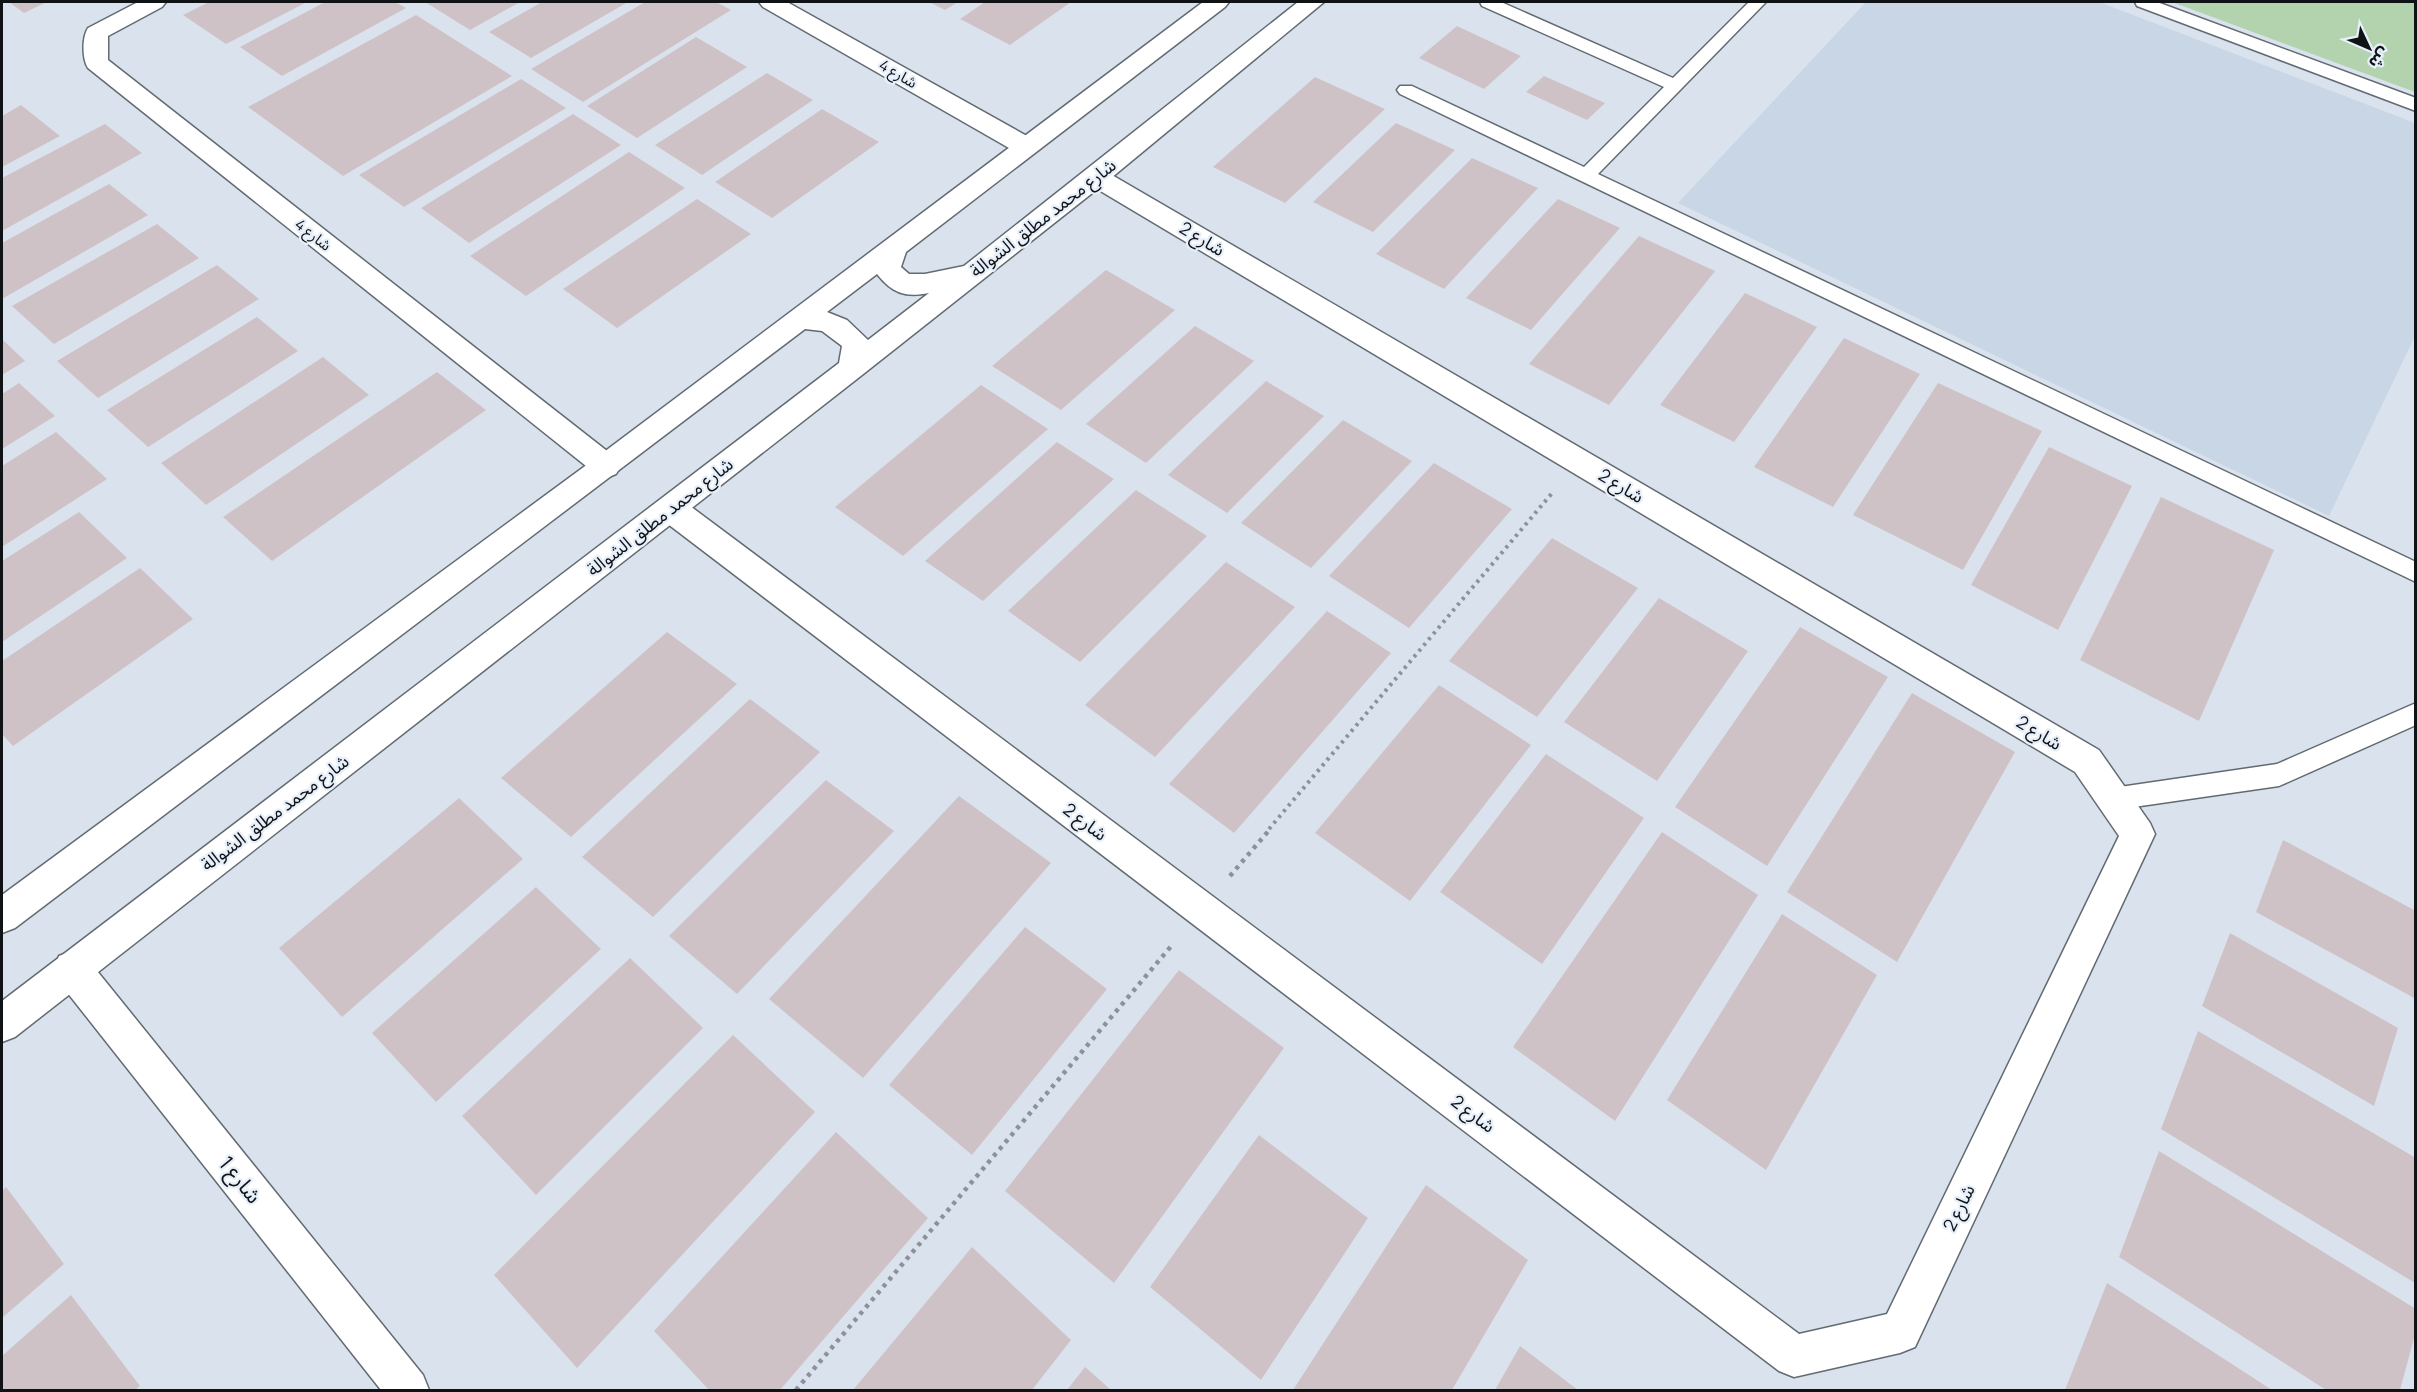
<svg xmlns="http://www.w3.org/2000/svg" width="2417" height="1392" font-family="Manrope,'Noto Sans Arabic',sans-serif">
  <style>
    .built { fill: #c8d6e6 }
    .green { fill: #b2d3ad }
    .building { fill: #cfc2c7 }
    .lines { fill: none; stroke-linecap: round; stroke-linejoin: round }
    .lane-casing { stroke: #626a72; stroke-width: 3 }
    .street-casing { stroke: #626a72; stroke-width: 3 }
    .secondary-casing { stroke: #626a72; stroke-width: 3 }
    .path-far1 { stroke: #8b9299; stroke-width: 4; stroke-dasharray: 3 4.5; stroke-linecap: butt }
    .path { stroke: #8b9299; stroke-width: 4.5; stroke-dasharray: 4 5; stroke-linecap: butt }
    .lane { fill: #fff; fill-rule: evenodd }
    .street { fill: #fff; fill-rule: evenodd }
    .secondary { fill: #fff; fill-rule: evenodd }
    .labels { text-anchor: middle; stroke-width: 4.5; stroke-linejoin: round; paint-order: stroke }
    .far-street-label { font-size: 15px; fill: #101316; stroke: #e7f0fa }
    .street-label { font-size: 18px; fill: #101316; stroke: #e7f0fa }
    .near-street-label { font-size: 21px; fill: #101316; stroke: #e7f0fa }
  </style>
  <rect width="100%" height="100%" fill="#dae3ed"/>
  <polygon class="built" points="1866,2 2099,2 2415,123 2415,336 2329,516 1678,203"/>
  <polygon class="green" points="2172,2 2415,2 2415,92"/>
  <g class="building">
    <polygon points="9,2 47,2 24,13"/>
    <polygon points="209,2 307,2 226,44 183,15"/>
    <polygon points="325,2 395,2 406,8 282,76 240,47"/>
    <polygon points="425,2 520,2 470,30"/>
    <polygon points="542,2 628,2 531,58 489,32"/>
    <polygon points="645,2 716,2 731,10 583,102 531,69"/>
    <polygon points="929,2 958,2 945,10"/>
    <polygon points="985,2 1071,2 1010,45 960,19"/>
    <polygon points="416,15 512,76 343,176 248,107"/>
    <polygon points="1457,26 1521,56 1484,89 1419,58"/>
    <polygon points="696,37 747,67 637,138 587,106"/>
    <polygon points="767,73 813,100 702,175 655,145"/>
    <polygon points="1544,76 1605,103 1587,120 1526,92"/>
    <polygon points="1315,77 1385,109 1285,203 1213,167"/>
    <polygon points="521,79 566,108 404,207 359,175"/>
    <polygon points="21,105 60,136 2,167 2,116"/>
    <polygon points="822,109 879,142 772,218 715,182"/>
    <polygon points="573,114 621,145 469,243 421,208"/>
    <polygon points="1396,123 1455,150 1373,232 1313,202"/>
    <polygon points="105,124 142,153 2,231 2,178"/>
    <polygon points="629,152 685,188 526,296 470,256"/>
    <polygon points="1472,158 1538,188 1444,289 1376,254"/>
    <polygon points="109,184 148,215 2,299 2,243"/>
    <polygon points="697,199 751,234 617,328 563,289"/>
    <polygon points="1558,199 1620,228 1531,330 1466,298"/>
    <polygon points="157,224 199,258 54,344 12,306"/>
    <polygon points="1639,236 1715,271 1609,405 1529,364"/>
    <polygon points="217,265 259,299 98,398 57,361"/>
    <polygon points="1106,270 1175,310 1061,410 992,366"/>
    <polygon points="1745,293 1817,327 1734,442 1660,405"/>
    <polygon points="257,317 298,351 148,447 107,410"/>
    <polygon points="1195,326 1254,361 1146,463 1086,424"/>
    <polygon points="1844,338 1920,374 1833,507 1754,467"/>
    <polygon points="2,339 25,361 2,375"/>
    <polygon points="323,357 369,395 206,505 161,463"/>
    <polygon points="437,372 486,410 272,561 223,517"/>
    <polygon points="1266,381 1324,416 1227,513 1168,475"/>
    <polygon points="19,383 55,416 2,449 2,394"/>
    <polygon points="1938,383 2042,431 1963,570 1853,515"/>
    <polygon points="981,385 1048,429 903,556 835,507"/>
    <polygon points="1343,420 1412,461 1311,568 1241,523"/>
    <polygon points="56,432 107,479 2,547 2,466"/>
    <polygon points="1057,442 1114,479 983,601 925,561"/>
    <polygon points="2049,447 2132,486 2058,630 1971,585"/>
    <polygon points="1434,463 1512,509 1409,628 1329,576"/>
    <polygon points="1136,490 1207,536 1080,662 1008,611"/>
    <polygon points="2161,497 2274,550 2199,721 2080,660"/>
    <polygon points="79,512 127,558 2,642 2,561"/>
    <polygon points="1552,538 1638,588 1537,717 1449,661"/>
    <polygon points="1226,562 1295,607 1155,757 1085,705"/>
    <polygon points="140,568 193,619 13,746 2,734 2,661"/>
    <polygon points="1659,598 1748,651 1657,781 1564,722"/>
    <polygon points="1327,611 1391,653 1234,833 1169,784"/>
    <polygon points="1800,627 1888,677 1767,866 1675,807"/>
    <polygon points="667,632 737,684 571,837 501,778"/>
    <polygon points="1439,685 1531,745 1410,901 1315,833"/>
    <polygon points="1912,693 2015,752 1897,962 1787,892"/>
    <polygon points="750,699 820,752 653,917 582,857"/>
    <polygon points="1546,754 1644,818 1542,964 1440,892"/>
    <polygon points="826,780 894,831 737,994 669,936"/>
    <polygon points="959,796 1051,863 863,1078 769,999"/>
    <polygon points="459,798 523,859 342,1017 279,948"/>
    <polygon points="1662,832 1758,895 1615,1121 1513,1047"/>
    <polygon points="2283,840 2416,911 2416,999 2256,912"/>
    <polygon points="536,887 601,949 436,1102 372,1033"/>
    <polygon points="1782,914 1877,975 1766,1170 1667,1100"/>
    <polygon points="1025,927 1107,989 972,1155 889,1085"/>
    <polygon points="2230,933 2398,1028 2374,1106 2202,1006"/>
    <polygon points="630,958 703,1028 536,1195 462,1116"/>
    <polygon points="1179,970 1284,1048 1114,1283 1005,1191"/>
    <polygon points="2198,1031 2416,1158 2415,1283 2161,1129"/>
    <polygon points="733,1035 815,1112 577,1368 494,1275"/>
    <polygon points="836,1132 928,1218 780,1390 709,1390 654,1331"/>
    <polygon points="1259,1135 1368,1218 1261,1380 1150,1287"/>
    <polygon points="2159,1151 2416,1309 2416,1331 2400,1390 2326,1390 2119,1257"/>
    <polygon points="1426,1185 1528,1260 1452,1390 1293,1390"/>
    <polygon points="6,1187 64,1264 2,1318 2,1191"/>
    <polygon points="972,1247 1071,1340 1032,1390 853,1390"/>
    <polygon points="2107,1283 2272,1390 2065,1390"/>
    <polygon points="71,1295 140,1386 135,1390 2,1390 2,1356"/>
    <polygon points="1520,1346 1578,1390 1495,1390"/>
    <polygon points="1085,1367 1111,1390 1067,1390"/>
  </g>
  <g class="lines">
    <g class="lane-casing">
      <g id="lane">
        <polygon points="1480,2 1501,2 1673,78 1749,2 1766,2 1598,174 2416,562 2416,582 1400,94 1397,90 1400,86 1412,86 1584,167 1664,87 1482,6"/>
        <polygon points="2135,2 2157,2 2416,98 2416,111 2137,6"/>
        <polygon points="2416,703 2416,725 2279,786 2113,810 2104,807 2100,799 2104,791 2113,788 2277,764"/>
      </g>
    </g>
    <g class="street-casing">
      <g id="street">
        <path d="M138 2H166L162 7 108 36V60L616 458 621 466 616 474 606 478 596 474 88 68C82 59 82 37 88 28Z"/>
        <polygon points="759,2 787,2 1034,140 1038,146 1034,152 1025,154 1016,152 763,7"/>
        <polygon points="1096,168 1105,171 2099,750 2150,823 2155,834 1915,1347 1900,1353 1794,1377 1779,1371 660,518 656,509 660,500 671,497 682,500 1799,1334 1887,1314 2119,836 2075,772 1087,183 1083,177 1087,171"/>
        <polygon points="72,951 85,956 423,1375 429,1390 381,1390 59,982 54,969 59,956"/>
      </g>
    </g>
    <g class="secondary-casing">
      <path id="secondary" d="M1203 2H1229L1225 7 906 252 901 267 909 274H925L964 266 1298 2H1324L1105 183 862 375 15 1037 2 1042V1001L839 363 842 346 822 331 805 329 15 928 2 933V895L596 458ZM877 274C892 293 905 298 929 293L868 340 847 320 827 312Z"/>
    </g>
    <polyline class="path-far1" points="1269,829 1553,492"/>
    <g class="path">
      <polyline points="1230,876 1271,828"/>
      <polyline points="796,1390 1173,944"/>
    </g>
    <use href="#lane" class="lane"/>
    <use href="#street" class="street"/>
    <use href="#secondary" class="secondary"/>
  </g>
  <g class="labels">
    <g class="far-street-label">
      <text transform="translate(898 74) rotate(30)" y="5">شارع 4</text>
      <text transform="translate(313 235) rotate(38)" y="5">شارع 4</text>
    </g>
    <g class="street-label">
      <text transform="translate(1043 218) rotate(-38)" y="6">شارع محمد مطلق الشوالة</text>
      <text transform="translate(1202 239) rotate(31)" y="6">شارع 2</text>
      <text transform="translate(1621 486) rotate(31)" y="6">شارع 2</text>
      <text transform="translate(660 517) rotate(-38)" y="6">شارع محمد مطلق الشوالة</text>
      <text transform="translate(2039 733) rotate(31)" y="6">شارع 2</text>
      <text transform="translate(275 813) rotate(-37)" y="6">شارع محمد مطلق الشوالة</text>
      <text transform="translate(1085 822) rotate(37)" y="6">شارع 2</text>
      <text transform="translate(1473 1114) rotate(37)" y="6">شارع 2</text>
      <text transform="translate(1959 1208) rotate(-64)" y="6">شارع 2</text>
    </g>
    <g class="near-street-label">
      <text transform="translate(240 1180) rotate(51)" y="7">شارع 1</text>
    </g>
  </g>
  <rect width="2417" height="1392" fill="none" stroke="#101316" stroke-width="6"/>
  <g transform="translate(2369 48) rotate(134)" stroke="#e7f0fa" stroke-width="4.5" paint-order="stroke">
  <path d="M0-4.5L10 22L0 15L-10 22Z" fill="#101316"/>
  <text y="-9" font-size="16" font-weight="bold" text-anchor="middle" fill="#101316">ش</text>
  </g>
</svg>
